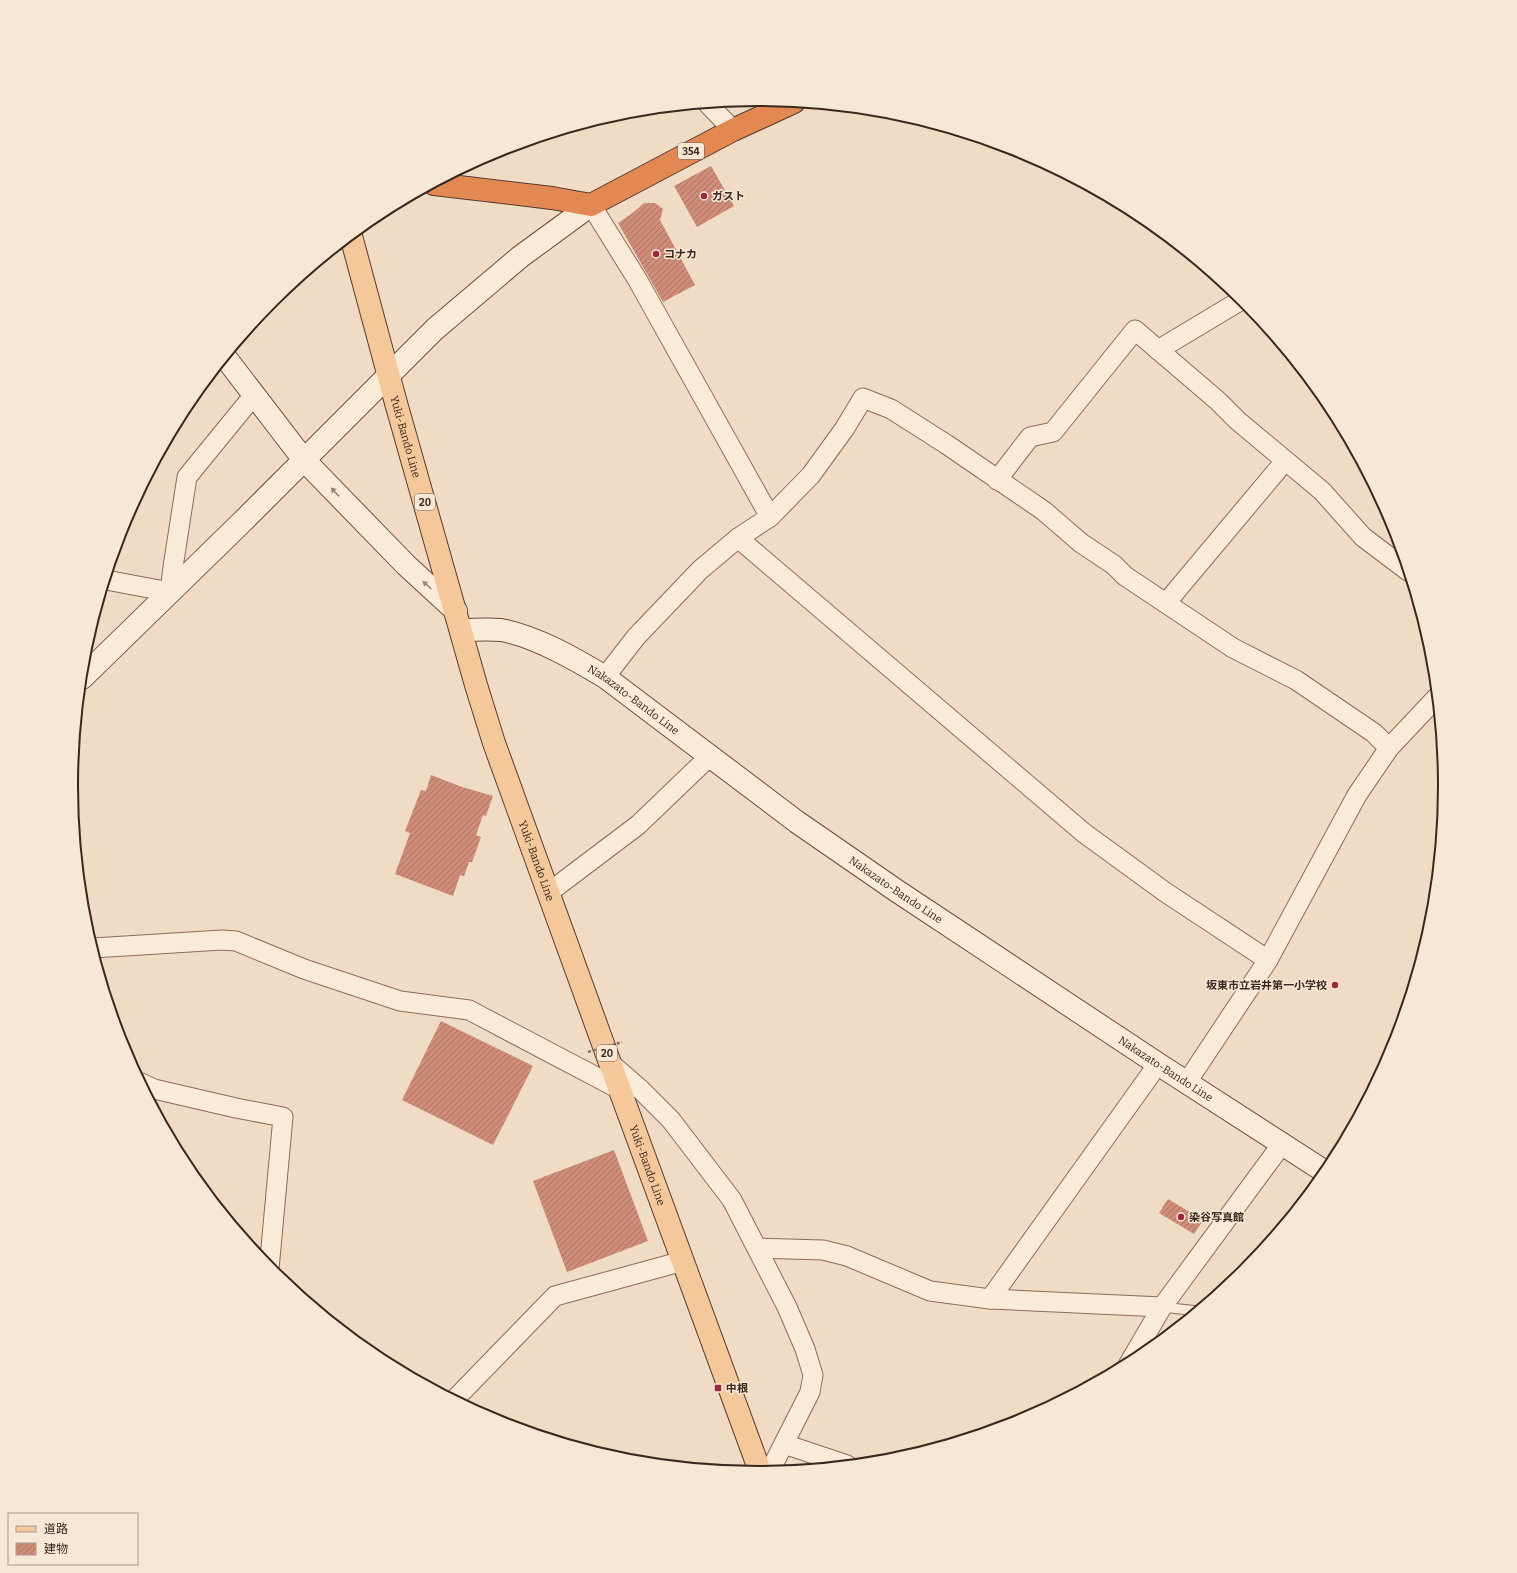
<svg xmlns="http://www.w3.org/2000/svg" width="1517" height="1573" font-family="Bitter,'Noto Sans JP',serif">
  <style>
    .building { fill: url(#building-hatch) }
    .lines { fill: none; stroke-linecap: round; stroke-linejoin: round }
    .lane-casing { stroke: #8c6b5a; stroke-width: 11 }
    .street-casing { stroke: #8c6b5a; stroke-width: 21 }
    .secondary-casing { stroke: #6e4d3d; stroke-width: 24 }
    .primary-casing { stroke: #593a2e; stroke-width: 24 }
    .highway-casing { stroke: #593a2e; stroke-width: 24 }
    .lane { stroke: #faead8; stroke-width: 9 }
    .street { stroke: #faead8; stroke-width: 19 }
    .secondary { stroke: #faead8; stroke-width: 22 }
    .primary { stroke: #f4c89b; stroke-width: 22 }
    .highway { stroke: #e28953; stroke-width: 22 }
    .path-bridge { stroke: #8c6b5a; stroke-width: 2.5; stroke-dasharray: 3 2; stroke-linecap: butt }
    .oneway { fill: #9a887b }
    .poi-dot { fill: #9d273d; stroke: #f7e7d5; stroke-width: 1.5 }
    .labels { text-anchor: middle; stroke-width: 3; stroke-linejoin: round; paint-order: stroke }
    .shield { fill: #f7e7d5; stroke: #736155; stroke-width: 1 }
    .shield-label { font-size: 10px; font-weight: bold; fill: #3b271e }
    .poi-label { font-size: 11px; font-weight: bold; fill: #3b271e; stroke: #f7e7d5; text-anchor: start }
    .street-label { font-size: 11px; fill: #3b271e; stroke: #f7e7d5 }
    .rim { fill: none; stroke: #3b271e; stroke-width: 2 }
  </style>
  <defs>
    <pattern id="building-hatch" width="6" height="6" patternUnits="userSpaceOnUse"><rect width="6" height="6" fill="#cf8d79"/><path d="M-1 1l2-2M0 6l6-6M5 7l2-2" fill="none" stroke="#a97363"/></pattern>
  </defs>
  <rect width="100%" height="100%" fill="#f0dbc5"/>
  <g class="building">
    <polygon points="711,166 734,206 697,227 674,186"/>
    <polygon points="644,203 655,203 663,209 660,220 695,285 663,302 618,223 634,212"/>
    <polygon points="431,775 462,787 493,796 486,816 483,815 476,835 481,837 472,862 469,862 464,876 460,875 453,896 395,874 410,833 405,831 421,790 426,791"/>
    <polygon points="441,1021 533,1066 493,1145 402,1100"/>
    <polygon points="614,1150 648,1241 567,1272 533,1181"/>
    <polygon points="1168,1199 1203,1220 1194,1234 1159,1213"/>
  </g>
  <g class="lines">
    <g class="lane-casing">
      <polyline id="lane" points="1162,1307 1198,1311"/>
    </g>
    <g class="street-casing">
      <g id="street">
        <polyline points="708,104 733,130"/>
        <polyline points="591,205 637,279 770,517"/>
        <polyline points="1158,350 1243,299"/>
        <polyline points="997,480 1030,437 1053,432 1135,330 1218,401 1238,421 1322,491 1363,537 1408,571"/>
        <polyline points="738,538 1084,833 1165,892 1268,960"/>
        <polyline points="106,580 170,592 173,567 187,477 254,395"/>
        <polyline points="1166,603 1285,461"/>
        <polyline points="605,677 636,637 700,570 738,538 770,517 811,475 845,428 863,398 891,409 946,444 1044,511 1081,543 1114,565 1125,576 1233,648 1296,680 1374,733 1389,748"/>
        <polyline points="548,893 638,825 710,756"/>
        <polyline points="93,948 222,940 236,941 304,969 400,1001 469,1010 621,1090"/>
        <polyline points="610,1063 641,1090 671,1120 732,1200 787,1307 805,1349 813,1375 810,1392 773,1465 762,1474"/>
        <polyline points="1187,1082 1268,960 1357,795 1389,748 1437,697"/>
        <polyline points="141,1083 154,1089 236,1108 283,1117 269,1269"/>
        <polyline points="757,1248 823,1250 847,1256 930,1291 990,1299 1162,1307"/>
        <polyline points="990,1299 1158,1064"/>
        <polyline points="1128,1365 1162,1307 1282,1144"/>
        <polyline points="454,1400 555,1296 683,1261"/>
        <polyline points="784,1444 847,1465"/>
      </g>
    </g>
    <g class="secondary-casing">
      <g id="secondary">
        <polyline points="225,357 304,460 406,565 456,611"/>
        <path id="s1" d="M461 630C474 630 488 629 501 630 535 636 575 659 605 677L797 822 897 891 1158 1064 1327 1173"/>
        <polyline points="82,678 242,522 435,329 520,257 591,205"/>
      </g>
    </g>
    <g class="primary-casing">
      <g id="primary">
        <path id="s2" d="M351 236 396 403 476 685 494 743 610 1063 761 1474"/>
      </g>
    </g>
    <g class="highway-casing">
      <polyline id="highway" points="434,184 552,198 591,205 733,130 794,102"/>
    </g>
    <use href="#lane" class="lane"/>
    <use href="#street" class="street"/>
    <use href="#secondary" class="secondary"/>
    <use href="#primary" class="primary"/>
    <use href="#highway" class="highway"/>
    <polyline class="path-bridge" points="588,1052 622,1042"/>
  </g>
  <defs><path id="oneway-solid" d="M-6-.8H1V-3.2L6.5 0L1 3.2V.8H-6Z"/></defs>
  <g class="oneway">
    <use href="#oneway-solid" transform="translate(335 492) rotate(-133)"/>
    <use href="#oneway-solid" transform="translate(427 585) rotate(-138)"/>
  </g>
  <g class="poi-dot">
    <circle cx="704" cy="196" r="4"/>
    <circle cx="656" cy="254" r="4"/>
    <circle cx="1335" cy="985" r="4"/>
    <circle cx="1181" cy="1217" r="4"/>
    <rect x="714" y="1384" width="8" height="8" rx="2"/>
  </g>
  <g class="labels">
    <g class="shield">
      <rect x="678" y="143" width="26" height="16" rx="3"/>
      <rect x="415" y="494" width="20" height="16" rx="3"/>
      <rect x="597" y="1045" width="20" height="16" rx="3"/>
    </g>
    <g class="shield-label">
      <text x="691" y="155">354</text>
      <text x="425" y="506">20</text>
      <text x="607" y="1057">20</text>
    </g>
    <g class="poi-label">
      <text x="712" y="200">ガスト</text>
      <text x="664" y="258">コナカ</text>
      <text x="1327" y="989" text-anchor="end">坂東市立岩井第一小学校</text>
      <text x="1189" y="1221">染谷写真館</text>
      <text x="726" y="1392">中根</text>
    </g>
    <g class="street-label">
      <text dy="4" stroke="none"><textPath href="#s2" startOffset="208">Yuki-Bando Line</textPath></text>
      <text dy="4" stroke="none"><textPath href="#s1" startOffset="191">Nakazato-Bando Line</textPath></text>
      <text dy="4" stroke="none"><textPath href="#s2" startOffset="652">Yuki-Bando Line</textPath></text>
      <text dy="4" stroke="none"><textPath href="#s1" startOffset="515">Nakazato-Bando Line</textPath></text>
      <text dy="4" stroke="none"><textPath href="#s1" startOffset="839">Nakazato-Bando Line</textPath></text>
      <text dy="4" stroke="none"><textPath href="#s2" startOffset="976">Yuki-Bando Line</textPath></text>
    </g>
  </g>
  <path d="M0 0H1517V1573H0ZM78 786a680 680 0 1 1 1360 0a680 680 0 1 1-1360 0Z" fill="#f7e7d5" fill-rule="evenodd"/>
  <path class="rim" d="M78 786a680 680 0 1 1 1360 0a680 680 0 1 1-1360 0Z"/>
  <rect x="8" y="1513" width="130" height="52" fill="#f7e7d5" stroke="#ac9a8c"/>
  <rect x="16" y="1526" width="20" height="6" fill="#f4c89b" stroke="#ac9a8c"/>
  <text x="44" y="1533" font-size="12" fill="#3b271e">道路</text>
  <rect x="16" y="1543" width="20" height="12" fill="url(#building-hatch)" stroke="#ac9a8c"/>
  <text x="44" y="1553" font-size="12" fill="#3b271e">建物</text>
</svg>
